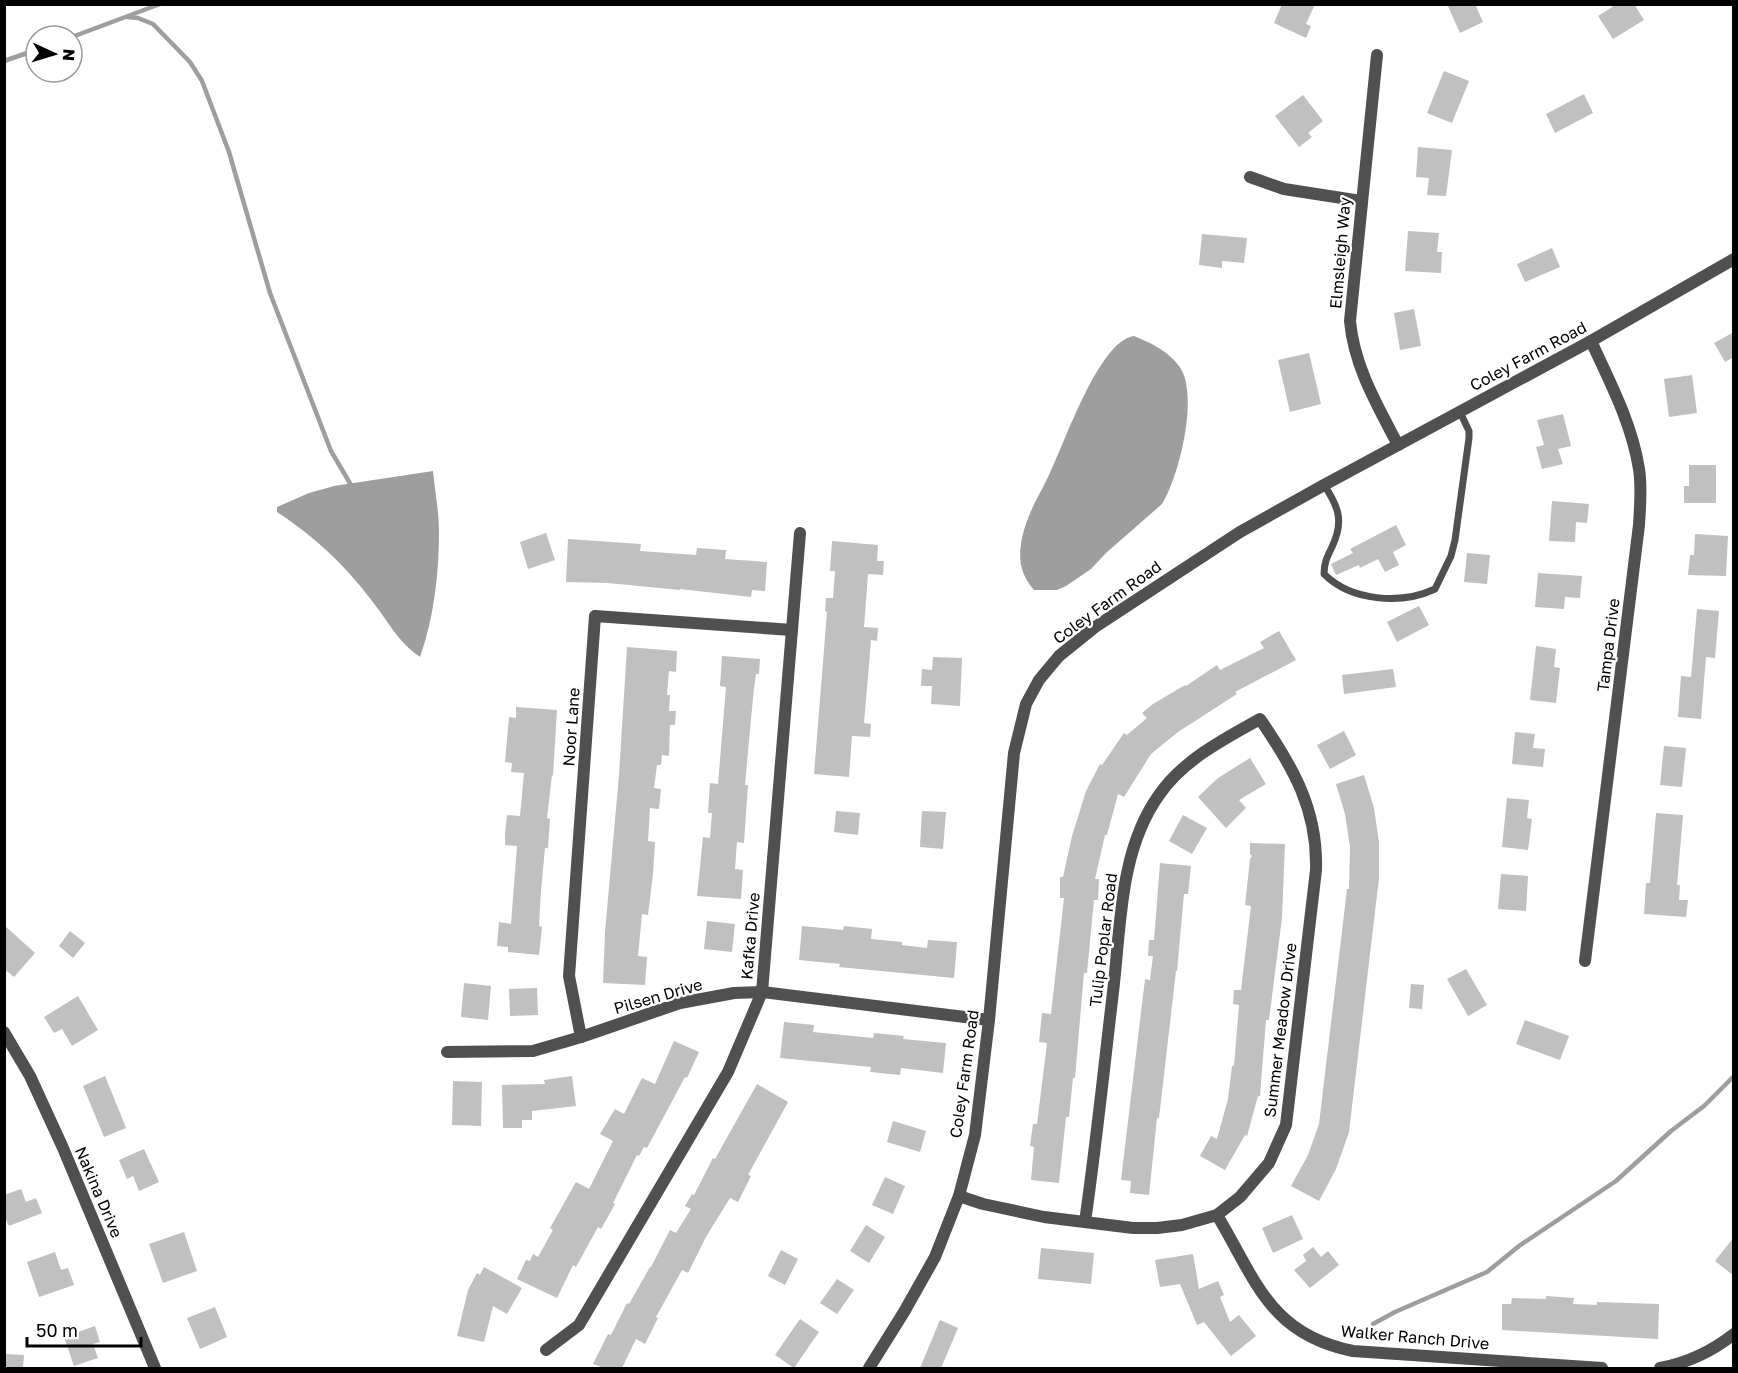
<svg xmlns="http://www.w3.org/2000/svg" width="1738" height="1373" font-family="'Golos Text',sans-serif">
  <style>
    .water { fill: #9e9e9e }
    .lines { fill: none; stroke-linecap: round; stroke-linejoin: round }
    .stream { stroke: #9e9e9e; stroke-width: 4.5 }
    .building { fill: #c0c0c0 }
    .service { stroke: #505050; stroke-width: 7 }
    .minor { stroke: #505050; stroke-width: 12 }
    .labels { text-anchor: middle; stroke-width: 4.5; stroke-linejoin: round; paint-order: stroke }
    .street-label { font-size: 16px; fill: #000; stroke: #fff }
  </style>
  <rect width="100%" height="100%" fill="#fff"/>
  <g class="water">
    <path d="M1134 336C1151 343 1168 351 1179 366 1200 393 1179 477 1162 504L1106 553 1091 569 1066 586 1057 590H1034C1020 574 1018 559 1022 538 1028 512 1038 498 1049 475 1064 445 1099 340 1134 336Z"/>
    <path d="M433 471C435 491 439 512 439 532 439 573 434 618 420 657 398 642 388 621 372 601 345 565 314 536 277 512V507L309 493 334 486Z"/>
  </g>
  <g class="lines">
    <g class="stream">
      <polyline points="127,17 138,18 153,24 190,62 202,81 229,152 270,293 331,451 351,485 350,491"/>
      <polyline points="72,37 160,4"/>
      <polyline points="4,61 36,50"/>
      <polyline points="1373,1324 1395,1312 1487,1272 1519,1246 1616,1181 1671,1131 1704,1106 1734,1076"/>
    </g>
  </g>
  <g class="building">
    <polygon points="1282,4 1315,4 1306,24 1311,26 1306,38 1274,23"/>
    <polygon points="1447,4 1475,4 1483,22 1460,33"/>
    <polygon points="1617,4 1634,4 1644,20 1613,39 1598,16"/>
    <polygon points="1444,71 1469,81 1452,123 1427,113"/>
    <polygon points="1584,94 1593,113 1555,133 1546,114"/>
    <polygon points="1303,95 1323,121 1308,133 1312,137 1299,147 1275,116"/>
    <polygon points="1418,147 1452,150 1446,196 1427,195 1429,178 1416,177"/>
    <polygon points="1408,231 1439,233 1437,252 1442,252 1441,273 1405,271"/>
    <polygon points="1202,234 1247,238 1244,263 1222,261 1222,268 1199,265"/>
    <polygon points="1552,248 1560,267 1525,282 1517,264"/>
    <polygon points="1414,309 1421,346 1400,350 1394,313"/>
    <polygon points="1734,332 1734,357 1725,362 1714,343"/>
    <polygon points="1309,353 1321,404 1290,412 1278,360"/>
    <polygon points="1692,375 1697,413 1669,417 1664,379"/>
    <polygon points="1563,414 1571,446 1558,449 1563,464 1542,469 1536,447 1544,445 1537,420"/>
    <polygon points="1689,465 1716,465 1716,503 1684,503 1684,486 1689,486"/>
    <polygon points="1552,501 1589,504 1587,523 1576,522 1575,542 1549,541"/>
    <polygon points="1396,525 1406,545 1393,552 1399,565 1385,572 1378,559 1360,568 1359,565 1336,575 1331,564 1353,553 1350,549"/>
    <polygon points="546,533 555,560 528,569 520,542"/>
    <polygon points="1695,534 1728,536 1726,576 1688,575 1690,555 1694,555"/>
    <polygon points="568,539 641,544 640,551 696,555 697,548 726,550 725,559 767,562 765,591 752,590 751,597 680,589 680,590 608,583 566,582"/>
    <polygon points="832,541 878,545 877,561 884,561 883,575 868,574 864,627 878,628 877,641 871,640 868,677 864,723 871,724 870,737 852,736 849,777 814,774 827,612 825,611 826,598 833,598 835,571 830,571"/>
    <polygon points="1467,553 1490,555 1487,584 1464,582"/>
    <polygon points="1538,573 1582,576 1580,598 1565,597 1564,609 1535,607"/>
    <polygon points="1419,606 1429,625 1397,642 1387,622"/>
    <polygon points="1697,609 1719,611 1715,658 1706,657 1701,719 1678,717 1681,676 1691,677"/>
    <polygon points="1279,631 1296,660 1235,692 1237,694 1178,732 1151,754 1124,797 1118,794 1107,835 1105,835 1095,879 1099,879 1098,900 1094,900 1087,973 1084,973 1075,1078 1073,1078 1069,1117 1066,1117 1059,1183 1031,1180 1034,1147 1030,1146 1033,1124 1037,1124 1047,1043 1039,1042 1042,1013 1051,1014 1064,898 1060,898 1060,877 1063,877 1072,836 1086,791 1100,764 1102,765 1124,733 1127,735 1147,718 1142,713 1153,704 1185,685 1186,686 1217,665 1220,670 1264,648 1260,642"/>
    <polygon points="1536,646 1556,649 1554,667 1560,668 1556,703 1530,700"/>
    <polygon points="627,647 677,651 676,672 669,671 667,695 670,695 669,711 676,711 675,725 670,725 669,756 662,755 661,765 657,765 654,788 661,789 659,809 650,808 648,841 655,842 653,874 648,915 642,914 638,956 647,957 645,985 603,983 605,932 619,775"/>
    <polygon points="722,656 760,659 759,674 756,674 754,688 750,730 745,785 748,785 744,843 737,842 735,869 743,870 741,899 697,896 703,837 710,838 712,813 708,813 710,783 718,784 726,687 720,686"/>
    <polygon points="933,657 962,658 960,706 931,704 932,686 921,686 922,669 932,670"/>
    <polygon points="1393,669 1396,687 1344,694 1342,675"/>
    <polygon points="516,707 557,710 553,776 552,775 547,818 550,819 548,848 545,848 541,891 539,926 542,927 539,955 508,952 508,947 497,946 499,922 511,924 517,846 505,845 505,834 507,815 520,816 524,773 511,772 512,763 505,762 509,717 516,718"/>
    <polygon points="1344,731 1356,755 1330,769 1317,745"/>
    <polygon points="1515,732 1535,734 1533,748 1545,749 1543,767 1512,764"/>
    <polygon points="1664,746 1686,748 1682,787 1660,785"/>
    <polygon points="1250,758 1266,784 1239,800 1246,808 1226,828 1198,797 1218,778"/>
    <polygon points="1364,775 1374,808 1379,842 1379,878 1349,1132 1336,1169 1319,1201 1291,1186 1308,1155 1319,1124 1347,889 1349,889 1350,847 1345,814 1336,784"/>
    <polygon points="1507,798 1529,800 1527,818 1532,819 1528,850 1502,847"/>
    <polygon points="836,811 860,813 858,835 834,832"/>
    <polygon points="922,811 946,812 943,849 920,847"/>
    <polygon points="1656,813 1683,815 1677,885 1680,885 1679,900 1688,900 1686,917 1644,914 1646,883 1650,883"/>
    <polygon points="1183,815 1207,828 1192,854 1169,841"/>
    <polygon points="1250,843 1285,844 1282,918 1269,1020 1266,1020 1260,1096 1258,1096 1247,1136 1245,1135 1225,1170 1200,1156 1211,1136 1217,1139 1228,1099 1232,1066 1234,1066 1239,1005 1233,1004 1234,990 1241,990 1251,906 1245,905 1250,859 1252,856 1250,854"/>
    <polygon points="1160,863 1191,866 1188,894 1184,894 1177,971 1176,971 1159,1118 1157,1118 1149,1195 1130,1193 1131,1181 1121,1180 1145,979 1150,980 1153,956 1148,956 1149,940 1154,940"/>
    <polygon points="1501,874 1528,876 1526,911 1498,909"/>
    <polygon points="707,921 735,924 732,952 704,949"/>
    <polygon points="4,925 35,953 14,977 4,969"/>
    <polygon points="802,926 843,930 844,926 872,929 871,939 902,942 902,945 927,948 928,940 957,942 954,978 839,967 840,964 799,960"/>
    <polygon points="70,931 85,943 73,958 59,946"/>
    <polygon points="1466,969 1487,1005 1468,1016 1447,979"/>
    <polygon points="464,983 491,986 488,1020 461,1017"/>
    <polygon points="1411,984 1424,985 1422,1009 1409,1008"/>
    <polygon points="537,988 538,1015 510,1016 509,989"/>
    <polygon points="78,996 98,1030 72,1046 62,1029 54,1033 44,1017"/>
    <polygon points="1525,1020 1569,1036 1560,1060 1516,1044"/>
    <polygon points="784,1022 814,1025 813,1032 873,1038 874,1033 904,1036 903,1039 946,1043 943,1073 901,1068 900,1075 870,1072 871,1067 780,1058"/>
    <polygon points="674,1041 699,1052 687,1078 685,1077 647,1148 644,1147 639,1156 637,1155 613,1203 615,1204 601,1229 598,1227 576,1267 573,1265 557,1298 517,1279 526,1260 530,1261 533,1254 538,1257 553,1230 550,1228 576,1182 589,1189 613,1141 600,1134 615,1109 624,1114 642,1078 655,1084"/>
    <polygon points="105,1076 126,1128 104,1137 83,1086"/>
    <polygon points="572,1076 576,1106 532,1111 532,1120 522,1120 522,1128 503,1128 502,1085 545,1084 544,1080"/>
    <polygon points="453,1081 482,1082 481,1126 452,1125"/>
    <polygon points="757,1084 788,1102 748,1175 751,1176 738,1202 730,1198 706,1237 688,1273 682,1270 656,1317 658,1318 645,1344 636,1339 622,1368 604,1368 593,1364 608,1334 611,1335 627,1303 629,1304 650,1267 651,1267 670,1230 676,1233 691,1209 685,1206 692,1194 694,1195 713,1158 715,1159"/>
    <polygon points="893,1121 926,1131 920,1152 887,1142"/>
    <polygon points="144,1149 159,1182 139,1191 133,1176 127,1179 119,1160"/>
    <polygon points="885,1177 905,1186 893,1214 872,1205"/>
    <polygon points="21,1189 26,1202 36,1198 42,1213 9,1226 4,1216 4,1195"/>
    <polygon points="1292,1215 1303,1239 1273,1253 1262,1228"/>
    <polygon points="866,1225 885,1237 869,1263 850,1251"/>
    <polygon points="184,1232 197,1271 163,1283 149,1244"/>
    <polygon points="1734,1237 1734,1276 1715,1261"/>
    <polygon points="1313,1247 1321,1257 1328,1251 1339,1265 1310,1288 1294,1270 1306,1261 1303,1255"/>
    <polygon points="1041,1248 1094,1253 1091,1284 1038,1279"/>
    <polygon points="781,1250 798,1259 785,1285 768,1276"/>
    <polygon points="55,1252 61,1270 68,1268 74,1285 39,1297 27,1262"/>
    <polygon points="1193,1254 1199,1289 1218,1281 1224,1295 1220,1297 1230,1322 1239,1315 1256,1336 1231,1356 1204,1322 1197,1325 1180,1284 1160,1287 1155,1260"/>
    <polygon points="484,1267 522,1288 507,1314 493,1306 484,1342 457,1336 468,1290 477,1273 480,1275"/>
    <polygon points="837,1279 854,1290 837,1314 820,1303"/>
    <polygon points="1546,1296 1574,1298 1573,1304 1597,1305 1597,1302 1659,1304 1658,1339 1502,1330 1502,1304 1511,1304 1512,1298 1546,1299"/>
    <polygon points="215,1307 227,1337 200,1349 187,1318"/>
    <polygon points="800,1319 819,1332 794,1368 775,1355"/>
    <polygon points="940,1320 958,1328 941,1368 920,1368"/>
    <polygon points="95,1326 100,1342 93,1344 98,1358 74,1366 64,1337"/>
    <polygon points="4,1354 24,1355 23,1368 4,1368"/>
  </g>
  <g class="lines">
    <path class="service" d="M1324 485C1339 507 1344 522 1332 547 1327 557 1324 563 1324 574 1351 601 1401 605 1435 589L1451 556 1455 540 1469 438V431L1460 412"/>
    <g class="minor">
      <path d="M1377 55 1350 321C1354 366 1377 405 1398 445"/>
      <polyline points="1250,177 1284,189 1361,201"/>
      <path d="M1585 961 1639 525C1640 506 1642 488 1639 469 1632 424 1610 382 1591 341"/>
      <polyline points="4,1032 30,1076 63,1148 155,1368"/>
      <polyline points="581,1037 569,976 595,616 792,630"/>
      <polyline points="447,1052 533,1051 581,1037 680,1003 734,993 762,992 989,1020"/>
      <path d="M959 1196 983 1204 1044 1217 1133 1228H1157L1182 1225 1217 1215 1240 1197 1269 1163 1286 1125 1316 870C1318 810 1293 767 1260 719 1224 739 1183 760 1159 795 1119 851 1121 926 1113 992 1104 1068 1096 1145 1085 1222"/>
      <path d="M1217 1215C1256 1280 1269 1334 1353 1351L1602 1368"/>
      <polyline points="546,1350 579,1325 728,1072 762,992 800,533"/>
      <polyline points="869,1368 904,1312 935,1257 959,1196 975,1135 989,1020 1014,753 1026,704 1039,680 1059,656 1095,627 1240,532 1324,485 1591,341 1734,259"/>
      <path d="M1660 1368C1688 1363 1711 1352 1734 1334"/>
    </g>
  </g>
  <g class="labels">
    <g class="street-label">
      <text transform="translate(1340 253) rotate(-85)" y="6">Elmsleigh Way</text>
      <text transform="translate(1528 356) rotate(-28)" y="6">Coley Farm Road</text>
      <text transform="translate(1107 602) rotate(-36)" y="6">Coley Farm Road</text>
      <text transform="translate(1608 645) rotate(-83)" y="6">Tampa Drive</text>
      <text transform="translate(571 727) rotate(-86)" y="6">Noor Lane</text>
      <text transform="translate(750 936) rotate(-85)" y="6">Kafka Drive</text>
      <text transform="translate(1103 940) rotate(-83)" y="6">Tulip Poplar Road</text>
      <text transform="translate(658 996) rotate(-16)" y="6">Pilsen Drive</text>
      <text transform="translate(1280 1030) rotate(-83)" y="6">Summer Meadow Drive</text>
      <text transform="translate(964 1074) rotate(-82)" y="6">Coley Farm Road</text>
      <text transform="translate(99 1192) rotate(67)" y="6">Nakina Drive</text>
      <text transform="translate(1415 1337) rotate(5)" y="6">Walker Ranch Drive</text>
    </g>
  </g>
  <rect width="1738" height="1373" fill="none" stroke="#000000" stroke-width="12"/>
  <g transform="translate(54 54) rotate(94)"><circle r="28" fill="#ffffff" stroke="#999999" stroke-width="1.5"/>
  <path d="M0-4.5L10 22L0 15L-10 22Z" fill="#000000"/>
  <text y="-9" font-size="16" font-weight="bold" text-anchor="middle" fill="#000000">N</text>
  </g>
  <path d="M27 1337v9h114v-9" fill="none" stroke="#000000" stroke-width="3"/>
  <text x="36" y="1337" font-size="18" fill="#000000" stroke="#ffffff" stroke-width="4.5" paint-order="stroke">50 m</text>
</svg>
